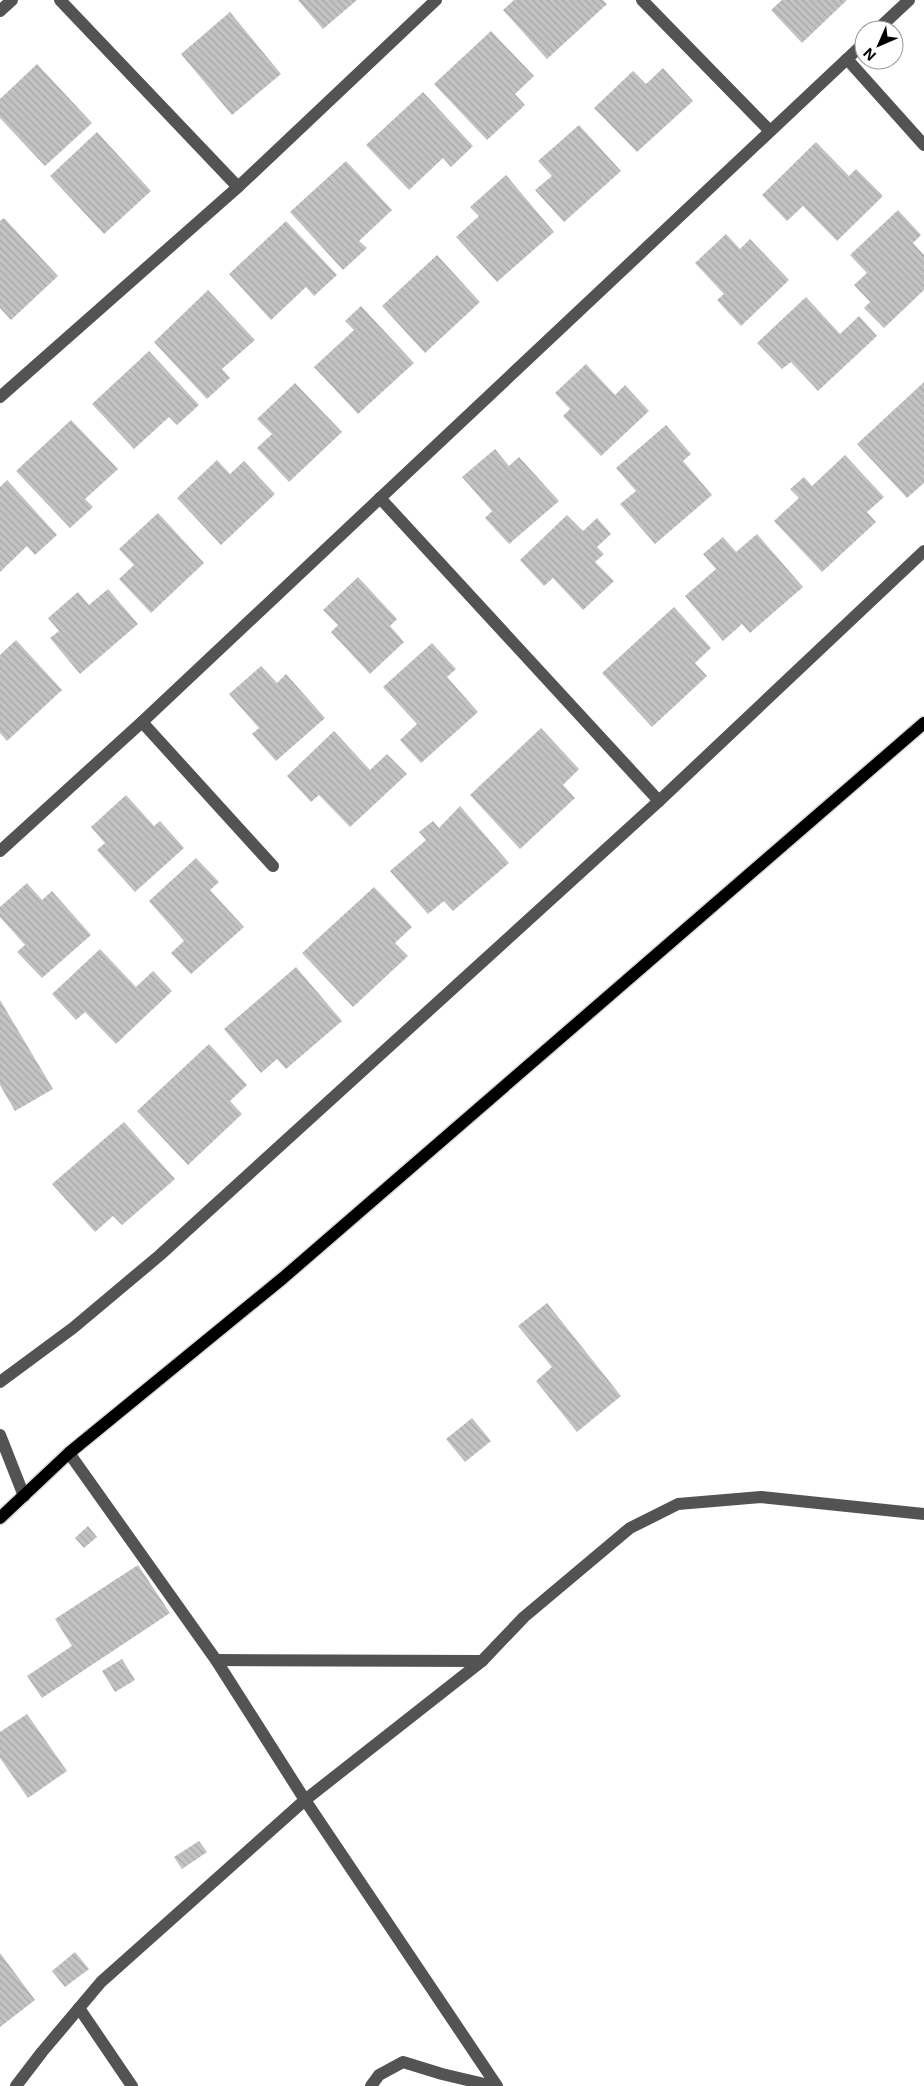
<svg xmlns="http://www.w3.org/2000/svg" width="924" height="2086" font-family="Inter,sans-serif">
  <style>
    .building { fill: url(#building-back-hatch) }
    .lines { fill: none; stroke-linecap: round; stroke-linejoin: round }
    .major-casing { stroke: #dbdbdb; stroke-width: 15 }
    .minor { stroke: #535353; stroke-width: 12 }
    .major { stroke: #000; stroke-width: 12 }
  </style>
  <defs>
    <pattern id="building-back-hatch" width="6" height="6" patternUnits="userSpaceOnUse" patternTransform="scale(1.25)"><rect width="6" height="6" fill="#c3c3c3"/><path d="M-1 5l2 2M0 0l6 6M5-1l2 2" fill="none" stroke="#a6a6a6"/></pattern>
  </defs>
  <rect width="100%" height="100%" fill="#fff"/>
  <g class="building">
    <polygon points="298,0 357,0 323,29"/>
    <polygon points="514,0 603,0 607,4 547,59 503,10"/>
    <polygon points="782,0 847,0 802,43 771,10"/>
    <polygon points="230,12 281,74 232,115 181,54"/>
    <polygon points="491,31 534,76 515,94 525,105 487,140 434,84"/>
    <polygon points="37,64 92,123 45,166 0,118 0,99"/>
    <polygon points="663,68 693,101 637,152 594,108 633,71 646,84"/>
    <polygon points="423,92 473,146 451,167 443,158 409,190 366,145"/>
    <polygon points="579,125 621,171 564,222 535,190 552,176 538,161"/>
    <polygon points="97,132 151,191 104,234 50,176"/>
    <polygon points="816,142 849,176 856,169 883,196 837,241 803,206 787,221 762,195"/>
    <polygon points="346,161 392,210 359,241 367,248 343,270 290,212"/>
    <polygon points="506,175 554,232 497,282 456,237 479,216 470,207"/>
    <polygon points="898,210 921,235 913,243 924,255 924,290 884,328 864,308 870,302 854,285 867,273 850,255"/>
    <polygon points="4,218 58,276 11,320 0,308 0,221"/>
    <polygon points="286,221 337,275 314,296 306,287 271,320 229,274"/>
    <polygon points="726,234 740,249 750,239 789,280 741,326 717,300 724,294 695,263"/>
    <polygon points="437,255 480,302 425,353 382,306"/>
    <polygon points="208,290 255,340 222,369 230,378 207,399 154,342"/>
    <polygon points="806,297 840,334 859,316 877,336 818,391 791,362 782,369 757,343"/>
    <polygon points="361,306 414,363 358,414 314,367 354,330 345,321"/>
    <polygon points="149,351 199,405 177,425 169,417 134,449 92,404"/>
    <polygon points="586,364 615,395 625,385 649,411 601,456 563,416 570,409 555,393"/>
    <polygon points="924,382 924,483 907,498 857,444"/>
    <polygon points="295,383 342,432 289,482 257,448 272,434 257,419"/>
    <polygon points="71,420 118,469 85,499 93,507 70,528 16,471"/>
    <polygon points="666,425 691,454 683,461 712,495 655,544 620,504 636,491 616,468"/>
    <polygon points="495,449 509,466 519,457 559,501 509,544 485,518 492,511 462,477"/>
    <polygon points="845,455 884,497 867,512 876,522 822,572 774,521 799,498 790,489 804,477 812,486"/>
    <polygon points="217,460 230,474 244,461 275,494 221,545 177,498"/>
    <polygon points="7,480 57,535 35,555 27,546 0,572 0,487"/>
    <polygon points="158,513 204,563 151,613 119,579 134,565 119,549"/>
    <polygon points="567,515 583,531 597,518 611,534 597,547 604,554 595,562 614,581 583,610 553,578 544,586 520,560"/>
    <polygon points="757,534 803,587 750,633 742,624 723,641 685,596 716,569 703,554 723,537 736,552"/>
    <polygon points="358,577 397,619 390,626 404,642 370,674 331,632 338,625 323,610"/>
    <polygon points="108,589 138,624 80,674 50,638 59,631 48,618 78,592 89,605"/>
    <polygon points="674,607 711,648 695,663 707,676 652,727 602,673"/>
    <polygon points="16,640 62,690 7,741 0,733 0,655"/>
    <polygon points="432,643 456,669 447,677 478,712 421,763 400,740 417,724 383,687"/>
    <polygon points="261,666 277,683 286,674 325,718 276,761 252,734 259,728 229,694"/>
    <polygon points="541,728 579,769 563,785 575,798 520,849 470,795"/>
    <polygon points="334,731 370,770 387,754 407,774 350,827 319,795 311,802 287,776"/>
    <polygon points="126,795 154,826 160,821 184,848 135,892 97,850 105,843 91,827"/>
    <polygon points="460,806 509,863 453,911 444,901 428,914 390,871 426,840 419,832 433,821 439,828"/>
    <polygon points="196,858 219,882 210,890 244,927 191,974 171,953 184,941 149,901"/>
    <polygon points="27,883 42,900 52,891 91,935 42,978 17,952 25,945 0,917 0,907"/>
    <polygon points="374,887 412,927 395,943 408,956 353,1007 302,953"/>
    <polygon points="100,949 136,987 153,971 172,991 116,1044 85,1012 76,1020 52,994"/>
    <polygon points="296,967 342,1021 286,1069 277,1059 261,1073 224,1029"/>
    <polygon points="0,1000 53,1089 15,1111 0,1085"/>
    <polygon points="209,1044 247,1085 230,1101 242,1114 188,1165 137,1111"/>
    <polygon points="124,1122 175,1179 122,1225 113,1216 95,1232 52,1184"/>
    <polygon points="547,1303 621,1396 577,1432 536,1381 552,1367 518,1326"/>
    <polygon points="472,1418 491,1441 465,1462 446,1439"/>
    <polygon points="88,1526 97,1537 84,1548 75,1538"/>
    <polygon points="138,1565 170,1613 42,1698 27,1676 72,1646 55,1619"/>
    <polygon points="122,1659 135,1680 115,1692 102,1671"/>
    <polygon points="27,1714 67,1771 28,1798 0,1758 0,1732"/>
    <polygon points="199,1841 207,1852 182,1869 174,1857"/>
    <polygon points="75,1952 89,1969 65,1987 52,1971"/>
    <polygon points="0,1953 35,2000 0,2027"/>
  </g>
  <g class="lines">
    <g class="major-casing">
      <polyline id="major" points="0,1518 69,1453 283,1278 924,723"/>
    </g>
    <g class="minor">
      <polyline points="60,0 238,187"/>
      <polyline points="642,0 770,131"/>
      <polyline points="0,11 12,0"/>
      <polyline points="877,30 909,0"/>
      <polyline points="847,59 924,145"/>
      <polyline points="0,397 238,187 436,0"/>
      <polyline points="380,498 659,801"/>
      <polyline points="142,722 273,866"/>
      <polyline points="0,851 142,722 864,43"/>
      <polyline points="0,1382 73,1328 160,1255 659,801 924,551"/>
      <polyline points="0,1435 24,1496"/>
      <polyline points="69,1453 216,1660 305,1800 497,2086"/>
      <polyline points="216,1660 482,1661"/>
      <polyline points="79,2008 132,2086"/>
      <polyline points="16,2086 42,2052 101,1982 305,1800 482,1661 524,1617 630,1528 678,1504 761,1497 924,1514"/>
      <polyline points="371,2086 379,2075 403,2062 442,2074 493,2086"/>
    </g>
    <use href="#major" class="major"/>
  </g>
  <g transform="translate(879 45) rotate(225)"><circle r="24" fill="#ffffff" stroke="#999999"/>
  <path d="M0-4L9 19L0 12L-9 19Z" fill="#000000"/>
  <text y="-8" font-size="14" font-weight="bold" text-anchor="middle" fill="#000000">N</text>
  </g>
</svg>
